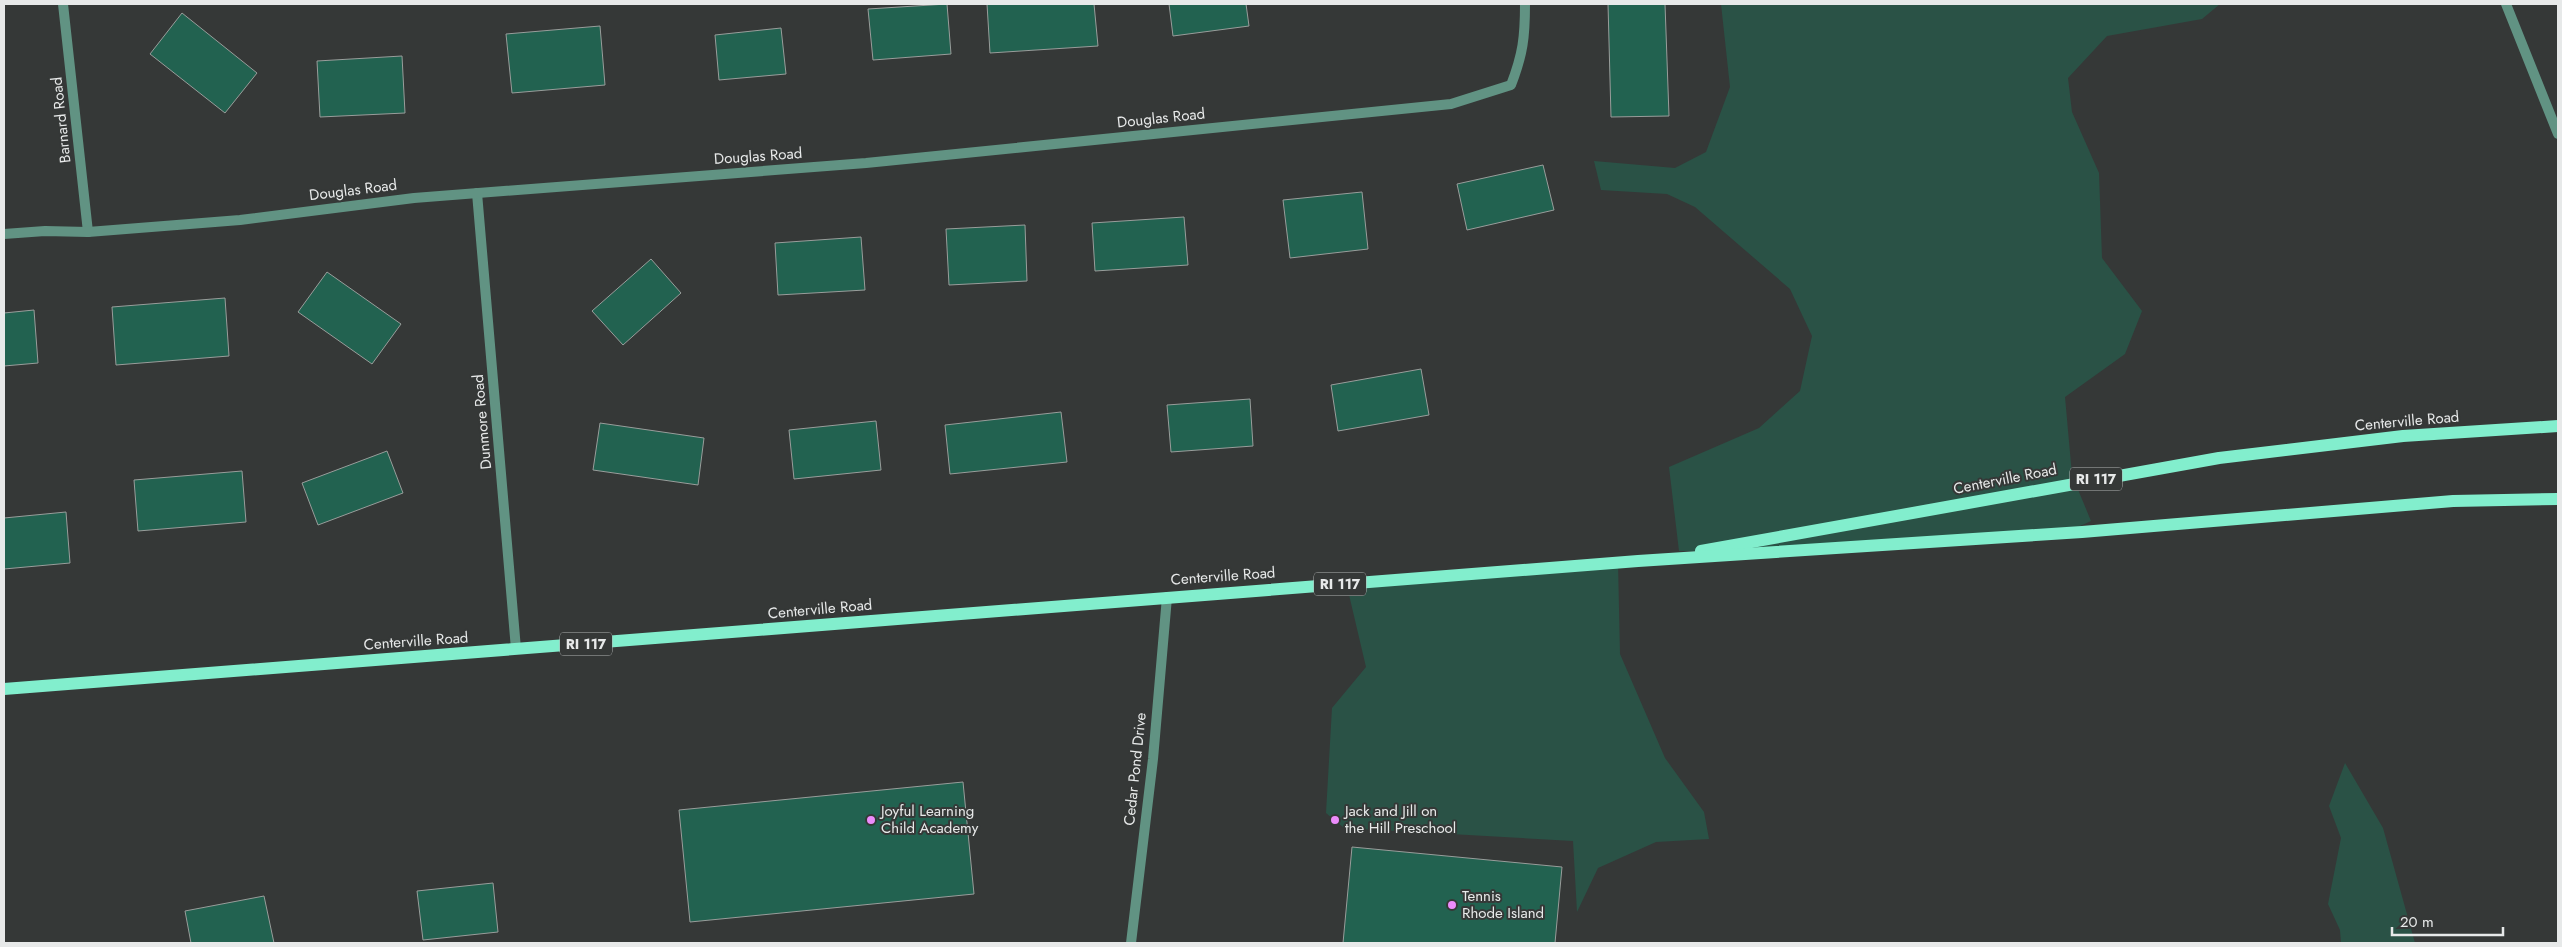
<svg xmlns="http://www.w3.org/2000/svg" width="2562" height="947" font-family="Jost,sans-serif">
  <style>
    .green { fill: #2a5246 }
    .building { fill: #226250; stroke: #999d9b }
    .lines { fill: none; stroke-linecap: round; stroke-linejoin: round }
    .minor { stroke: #619383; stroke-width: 10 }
    .primary { stroke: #82eecd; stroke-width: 12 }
    .poi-dot { fill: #ec8cfb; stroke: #353837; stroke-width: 2 }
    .labels { text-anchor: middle; stroke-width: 4; stroke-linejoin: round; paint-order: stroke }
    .shield { fill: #353837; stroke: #b2b4b4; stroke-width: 1 }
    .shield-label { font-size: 14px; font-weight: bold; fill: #e7e9e9 }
    .street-label { font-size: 15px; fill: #e7e9e9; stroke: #353837 }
    .poi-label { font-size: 15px; fill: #e7e9e9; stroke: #353837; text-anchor: start }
  </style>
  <rect width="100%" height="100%" fill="#353837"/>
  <g class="green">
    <polygon points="1721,4 2220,4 2202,19 2107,36 2068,78 2072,112 2099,173 2102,258 2142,311 2125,354 2065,397 2072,475 2091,521 2078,527 1775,551 1679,551 1669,467 1759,428 1800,391 1812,336 1790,289 1695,207 1667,194 1601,190 1594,161 1675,168 1706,152 1730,87"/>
    <polygon points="1618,562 1620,654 1665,758 1704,812 1709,839 1656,842 1598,868 1577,912 1573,841 1344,828 1326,813 1332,708 1366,667 1346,582"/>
    <polygon points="2345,763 2383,828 2415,943 2341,943 2340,930 2328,904 2341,838 2329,806"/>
  </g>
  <g class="building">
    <polygon points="947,4 951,54 873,60 868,9"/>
    <polygon points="987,4 1094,4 1098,46 990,53"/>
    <polygon points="1169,4 1246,4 1249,26 1173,36"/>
    <polygon points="1608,4 1665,4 1669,116 1611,117"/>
    <polygon points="182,13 257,73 225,113 150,54"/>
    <polygon points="600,26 605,85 512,93 506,34"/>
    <polygon points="781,28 786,74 719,80 715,35"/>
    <polygon points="402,56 405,113 320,117 317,61"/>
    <polygon points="1543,165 1554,210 1467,230 1457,184"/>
    <polygon points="1362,192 1368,249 1290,258 1283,200"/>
    <polygon points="1184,217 1188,265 1095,271 1092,223"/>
    <polygon points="1025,225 1027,281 949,285 946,229"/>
    <polygon points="861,237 865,290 778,295 775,243"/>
    <polygon points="651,259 681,293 623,345 592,311"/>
    <polygon points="327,272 401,324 372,364 298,312"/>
    <polygon points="225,298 229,356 116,365 112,307"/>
    <polygon points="34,310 38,363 4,366 4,313"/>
    <polygon points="1421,369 1429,415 1338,431 1331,385"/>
    <polygon points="1250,399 1253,446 1171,452 1167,405"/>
    <polygon points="1061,412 1067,462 950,474 945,425"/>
    <polygon points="876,421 881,470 794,479 789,430"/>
    <polygon points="600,423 704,438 698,485 593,470"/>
    <polygon points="387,451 403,493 318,525 302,483"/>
    <polygon points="242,471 246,522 138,531 134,480"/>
    <polygon points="66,512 70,563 4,569 4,518"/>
    <polygon points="963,782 974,894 690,922 679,810"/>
    <polygon points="1352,847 1562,867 1555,943 1343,943"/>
    <polygon points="493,883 498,932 423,940 417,891"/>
    <polygon points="264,896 274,943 191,943 185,911"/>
  </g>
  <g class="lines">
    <g class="minor">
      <polyline points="63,4 88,232"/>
      <polyline points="2506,4 2558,134"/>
      <polyline points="477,193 516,649"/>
      <path d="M4 234 45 231 88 232 240 220 414 198 866 163 1451 104 1511 85C1523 54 1525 37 1525 4"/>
      <polyline points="1131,943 1153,759 1167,597"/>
    </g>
    <g class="primary">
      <polyline points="1701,551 2219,458 2403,436 2558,426"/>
      <polyline points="4,689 1638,561 2082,532 2453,501 2558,499"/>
    </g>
  </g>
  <g class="poi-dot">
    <circle cx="871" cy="820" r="5"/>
    <circle cx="1335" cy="820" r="5"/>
    <circle cx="1452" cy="905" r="5"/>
  </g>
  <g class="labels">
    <g class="shield">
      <rect x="2070" y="467.5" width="52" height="23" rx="4"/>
      <rect x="1314" y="572.5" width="52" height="23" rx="4"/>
      <rect x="560" y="632.5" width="52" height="23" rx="4"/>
    </g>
    <g class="shield-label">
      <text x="2096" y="484">RI 117</text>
      <text x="1340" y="589">RI 117</text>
      <text x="586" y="649">RI 117</text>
    </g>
    <g class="street-label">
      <text transform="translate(1161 118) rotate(-6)" y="5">Douglas Road</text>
      <text transform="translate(61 120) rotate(-96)" y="5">Barnard Road</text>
      <text transform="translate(758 156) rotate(-4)" y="5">Douglas Road</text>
      <text transform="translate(353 190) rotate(-7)" y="5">Douglas Road</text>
      <text transform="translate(2407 421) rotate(-5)" y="5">Centerville Road</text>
      <text transform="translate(482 422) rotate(-95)" y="5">Dunmore Road</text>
      <text transform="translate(2005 479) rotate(-11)" y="5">Centerville Road</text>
      <text transform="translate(1223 576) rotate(-4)" y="5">Centerville Road</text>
      <text transform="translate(820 609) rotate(-5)" y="5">Centerville Road</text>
      <text transform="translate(416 641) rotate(-4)" y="5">Centerville Road</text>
      <text transform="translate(1135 769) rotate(-84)" y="5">Cedar Pond Drive</text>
    </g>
    <g class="poi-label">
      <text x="881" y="816">Joyful Learning<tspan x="881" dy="17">Child Academy</tspan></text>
      <text x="1345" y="816">Jack and Jill on<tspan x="1345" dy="17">the Hill Preschool</tspan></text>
      <text x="1462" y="901">Tennis<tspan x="1462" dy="17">Rhode Island</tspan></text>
    </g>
  </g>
  <rect width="2562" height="947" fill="none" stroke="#e7e9e9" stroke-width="10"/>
  <path d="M2392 927v8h111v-8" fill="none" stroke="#e7e9e9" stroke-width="2.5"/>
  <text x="2400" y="927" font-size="15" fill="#e7e9e9" stroke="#353837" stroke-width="4" paint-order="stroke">20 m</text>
</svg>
